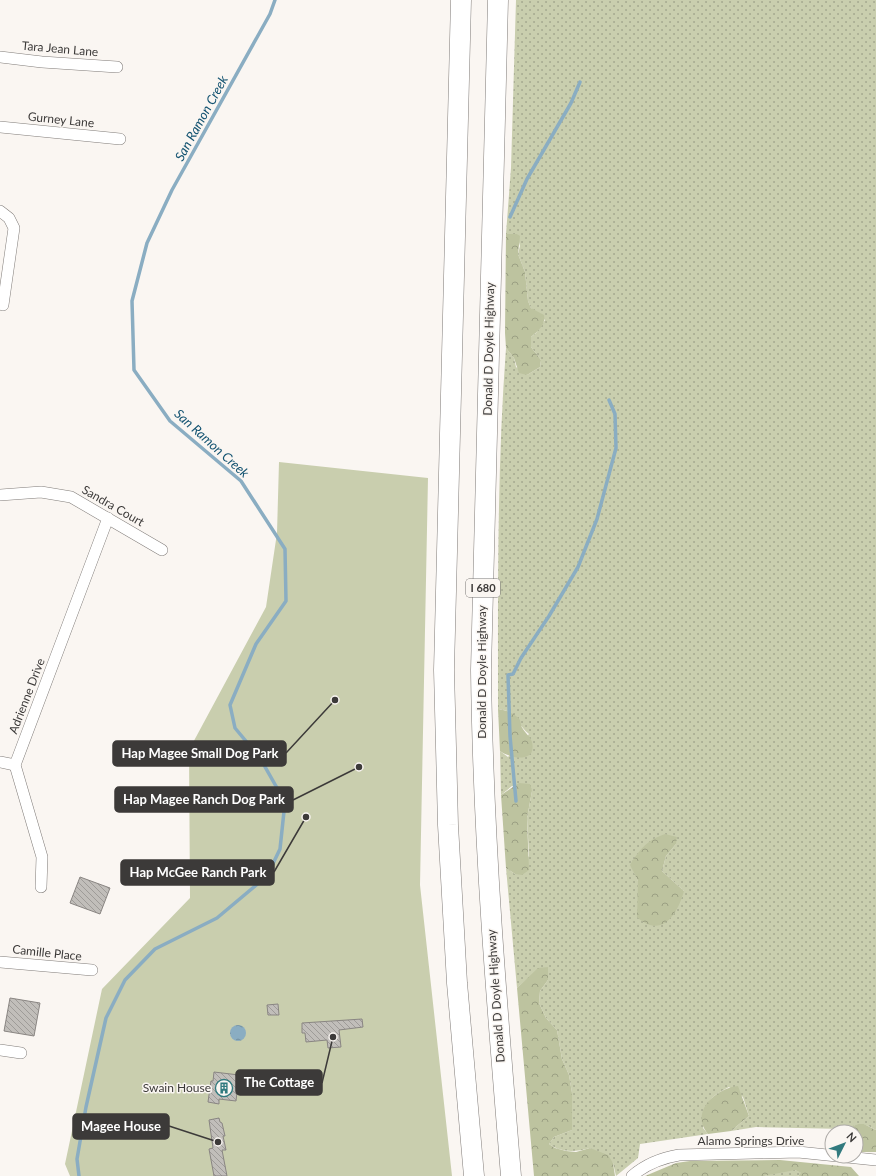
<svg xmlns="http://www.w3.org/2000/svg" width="876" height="1176" font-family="Lato,sans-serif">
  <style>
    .grass { fill: url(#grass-dots); fill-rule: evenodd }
    .forest { fill: url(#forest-crowns) }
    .green { fill: #c9ceae }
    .water { fill: url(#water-ripples) }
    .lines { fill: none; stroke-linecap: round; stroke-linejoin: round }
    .stream { stroke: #8aadc2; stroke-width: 3.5 }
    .building { fill: url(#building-back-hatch); stroke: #898582 }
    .minor-casing { stroke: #807c79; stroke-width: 12 }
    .motorway-casing { stroke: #807c79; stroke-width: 21 }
    .minor { stroke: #fff; stroke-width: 11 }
    .motorway { stroke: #fff; stroke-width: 20 }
    .labels { text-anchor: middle; stroke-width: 3; stroke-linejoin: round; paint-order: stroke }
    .shield { fill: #faf6f2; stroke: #757270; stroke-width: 1 }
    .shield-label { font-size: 11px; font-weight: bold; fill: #3c3a39 }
    .street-label { font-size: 12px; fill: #3c3a39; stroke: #faf6f2 }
    .poi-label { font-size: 12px; fill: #3c3a39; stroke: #faf6f2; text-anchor: end }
    .water-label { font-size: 13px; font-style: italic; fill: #135371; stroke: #faf6f2 }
    .leader { fill: none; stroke: #3c3a39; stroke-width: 1.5 }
    .callout-dot { fill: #3c3a39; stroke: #faf6f2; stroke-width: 1.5 }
    .callout { fill: #3c3a39; stroke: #3c3a39; stroke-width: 1.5 }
    .callout-label { font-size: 13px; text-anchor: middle; font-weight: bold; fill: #fff }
  </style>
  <defs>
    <pattern id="grass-dots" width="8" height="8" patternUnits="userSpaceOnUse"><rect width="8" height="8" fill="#c9ceae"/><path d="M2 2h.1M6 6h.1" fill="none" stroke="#a4a88f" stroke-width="1.8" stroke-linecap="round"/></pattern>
    <pattern id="forest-crowns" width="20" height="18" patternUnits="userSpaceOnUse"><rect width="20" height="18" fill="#bdc39f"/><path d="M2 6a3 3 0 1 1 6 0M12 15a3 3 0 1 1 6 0" fill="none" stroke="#9b9f83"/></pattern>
    <pattern id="water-ripples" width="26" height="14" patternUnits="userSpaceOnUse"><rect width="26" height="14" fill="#8aadc2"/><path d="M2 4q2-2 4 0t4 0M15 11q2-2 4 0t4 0" fill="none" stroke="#728e9f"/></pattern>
    <pattern id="building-back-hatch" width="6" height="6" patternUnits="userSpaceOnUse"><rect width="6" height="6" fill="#c1beba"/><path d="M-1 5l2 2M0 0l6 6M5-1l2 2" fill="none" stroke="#9e9b98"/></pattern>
  </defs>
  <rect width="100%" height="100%" fill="#faf6f2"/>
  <g class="grass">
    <path d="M516 0H876V1130C862 1122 860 1123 845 1129L756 1127 731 1131 749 1116 743 1097 729 1087C705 1099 707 1103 703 1128L708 1134 640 1144 638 1158 616 1176 613 1163 590 1148C575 1152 562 1153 549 1144L554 1137 572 1130V1093L569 1075 562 1059 557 1030 546 1018 539 1003 540 991 548 980 527 979 517 988 506 868 515 874 529 856 527 818 532 791 512 786 501 795 500 751 508 757 529 734C516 724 519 711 498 709 498 589 497 468 506 348L514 358 516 367 527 375 540 367 541 360 531 347V337L536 333 545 320 531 308 528 301 525 272 518 254 520 246 517 234H506L511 168ZM676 844 666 856 662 871 684 891 638 888V881L631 865Z"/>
    <polygon points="787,1170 795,1170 802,1173 798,1176 764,1176"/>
  </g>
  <g class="forest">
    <path d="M506 234H517L520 236 518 254 525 272 528 301 531 308 544 315C546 325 538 331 531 337V347L541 360 540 367 527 375 519 373 514 358 506 348 505 333Z"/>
    <path d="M498 709C506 710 515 713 520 720 521 723 521 727 523 729 526 734 530 736 532 742 537 763 511 759 500 751Z"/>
    <polygon points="519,783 530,784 532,791 527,818 529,870 522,875 515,874 506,868 501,795"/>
    <path d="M665 834 677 837 676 844 666 856 662 871 684 891C678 913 662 940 637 917L638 881 630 865C640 849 647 840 665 834Z"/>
    <polygon points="548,967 548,980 540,991 539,1003 546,1018 557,1030 562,1059 569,1075 572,1093 572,1130 554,1137 549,1144 555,1148 566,1151 576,1152 590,1148 608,1155 613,1163 615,1176 534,1176 517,988 538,968"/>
    <path d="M738 1086 749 1116 731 1131 708 1134C689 1112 716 1088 738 1086Z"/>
    <polygon points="858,1124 864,1124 876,1130 876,1152 856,1152 856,1132 837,1132"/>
    <polygon points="780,1160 851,1167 859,1176 798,1176 801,1173 795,1170 764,1176 645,1176 676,1163 690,1161"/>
  </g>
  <polygon class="green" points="279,462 428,478 420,885 452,1176 70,1176 65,1164 102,989 190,898 189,750 266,607 277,533"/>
  <circle class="water" cx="238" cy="1033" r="8"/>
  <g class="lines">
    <g class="stream">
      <polyline points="510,217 527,179 571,103 580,82"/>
      <polyline points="516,801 510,736 508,675 513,674 521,658 549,616 578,567 597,519 616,448 615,414 609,400"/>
      <polyline points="79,1176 77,1159 86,1107 106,1018 125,980 155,949 217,918 267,876 280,849 285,802 260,758 235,728 230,705 256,644 286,601 285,549 241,481 170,421 134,370 132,301 147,243 172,190 270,14 275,0"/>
    </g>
  </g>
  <g class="building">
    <polygon points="80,877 110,888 100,914 70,903"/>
    <polygon points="10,998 40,1003 34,1036 4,1031"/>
    <polygon points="278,1004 279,1015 268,1015 267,1005"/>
    <polygon points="362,1019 363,1027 339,1030 341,1047 328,1048 327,1040 306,1042 305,1033 302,1033 302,1023"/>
    <polygon points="214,1072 239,1075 236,1101 219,1099 219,1104 208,1102 211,1081 213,1081"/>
    <polygon points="219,1118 220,1122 222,1123 225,1136 223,1136 226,1150 222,1150 227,1176 214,1176 209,1149 213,1148 209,1120"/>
  </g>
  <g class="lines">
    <g class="minor-casing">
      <g id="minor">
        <polyline points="0,57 42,62 117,67"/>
        <polyline points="0,127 120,139"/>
        <polyline points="0,211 9,218 14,228 3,305"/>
        <polyline points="0,495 41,492 71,497 162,550"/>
        <polyline points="0,762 15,765"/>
        <polyline points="41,887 42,857 15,765 108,518"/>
        <polyline points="0,962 92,970"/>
        <polyline points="0,1050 21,1053"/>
        <path d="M632 1176C646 1164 661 1158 679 1155L798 1152 876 1160"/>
      </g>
    </g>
    <g class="motorway-casing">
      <g id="motorway">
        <polyline points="461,0 444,670 448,825 457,983 474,1176"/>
        <path d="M498 0 481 670C483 839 497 1007 511 1176"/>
      </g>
    </g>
    <use href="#minor" class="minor"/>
    <use href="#motorway" class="motorway"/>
  </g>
  <defs>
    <g id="building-ring" transform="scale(0.9)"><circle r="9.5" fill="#faf6f2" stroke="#317a7e" stroke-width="1.5"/><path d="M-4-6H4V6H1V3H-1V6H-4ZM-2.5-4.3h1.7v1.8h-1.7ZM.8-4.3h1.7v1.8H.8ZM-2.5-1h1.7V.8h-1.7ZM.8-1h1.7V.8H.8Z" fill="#317a7e"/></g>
  </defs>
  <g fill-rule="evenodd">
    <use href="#building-ring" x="224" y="1088"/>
  </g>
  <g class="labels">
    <rect class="shield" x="466" y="579" width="34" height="18" rx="3"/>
    <g class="shield-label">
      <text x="483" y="592">I 680</text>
    </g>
    <g class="street-label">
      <text transform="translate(60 49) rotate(5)" y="4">Tara Jean Lane</text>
      <text transform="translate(61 120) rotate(6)" y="4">Gurney Lane</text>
      <text transform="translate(489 349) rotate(-89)" y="4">Donald D Doyle Highway</text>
      <text transform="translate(113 506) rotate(30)" y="4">Sandra Court</text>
      <text transform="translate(482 672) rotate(-90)" y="4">Donald D Doyle Highway</text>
      <text transform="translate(27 696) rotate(-69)" y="4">Adrienne Drive</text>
      <text transform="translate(47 953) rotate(6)" y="4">Camille Place</text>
      <text transform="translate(496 996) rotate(-94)" y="4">Donald D Doyle Highway</text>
      <text x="751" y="1145">Alamo Springs Drive</text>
    </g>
    <g class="poi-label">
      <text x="211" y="1092">Swain House</text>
    </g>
    <g class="water-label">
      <text transform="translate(201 118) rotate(-61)" y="5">San Ramon Creek</text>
      <text transform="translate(212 443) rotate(42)" y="5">San Ramon Creek</text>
    </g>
  </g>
  <path class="leader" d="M335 700L286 753M359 767L293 800M306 817L274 872M333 1037L322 1083M218 1142L169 1126"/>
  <g class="callout-dot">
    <circle cx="335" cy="700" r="4"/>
    <circle cx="359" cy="767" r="4"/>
    <circle cx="306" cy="817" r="4"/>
    <circle cx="333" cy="1037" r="4"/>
    <circle cx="218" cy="1142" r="4"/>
  </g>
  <g class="callout">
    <rect x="113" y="741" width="173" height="25" rx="4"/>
    <rect x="115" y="787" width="178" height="25" rx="4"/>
    <rect x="121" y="860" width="153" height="25" rx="4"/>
    <rect x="236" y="1070" width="86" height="25" rx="4"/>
    <rect x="73" y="1114" width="96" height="25" rx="4"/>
  </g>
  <g class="callout-label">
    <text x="200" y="758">Hap Magee Small Dog Park</text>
    <text x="204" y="804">Hap Magee Ranch Dog Park</text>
    <text x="198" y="877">Hap McGee Ranch Park</text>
    <text x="279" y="1087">The Cottage</text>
    <text x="121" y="1131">Magee House</text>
  </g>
  <g transform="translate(844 1144) rotate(48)"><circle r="19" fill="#faf6f2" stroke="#aeaba8"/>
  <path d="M0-3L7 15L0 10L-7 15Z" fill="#317a7e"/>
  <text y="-6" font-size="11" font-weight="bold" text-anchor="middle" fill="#3c3a39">N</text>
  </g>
</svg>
